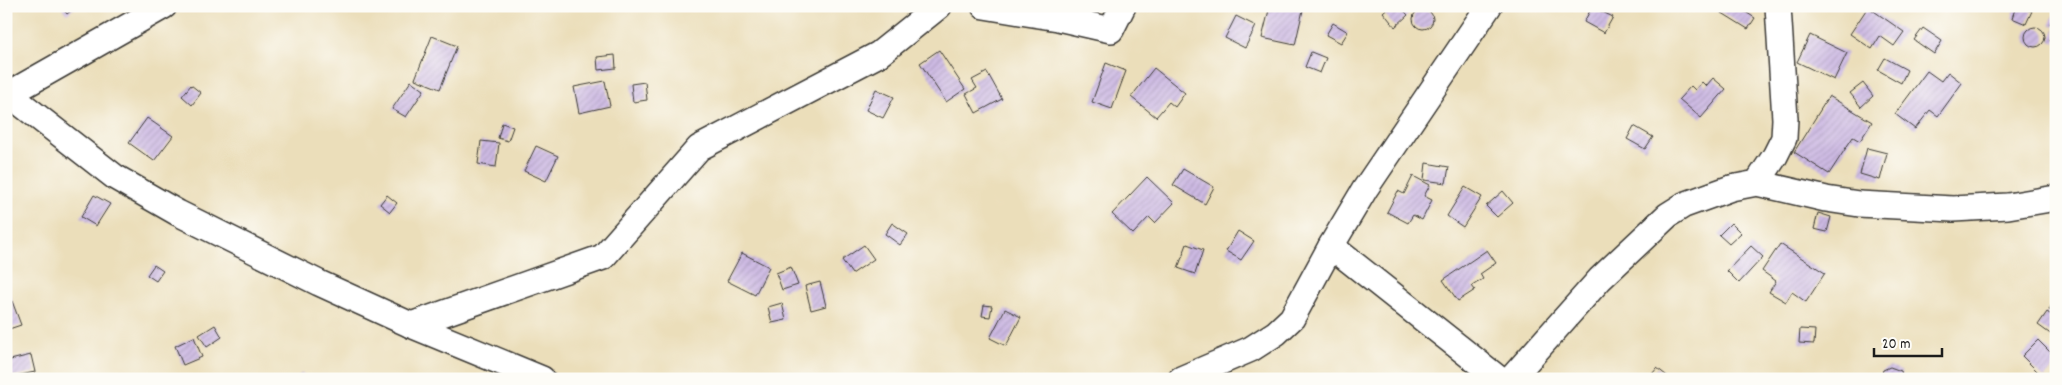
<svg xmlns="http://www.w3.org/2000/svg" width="2062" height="385" font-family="Dekko,sans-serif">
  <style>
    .building { fill: url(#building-hatch) }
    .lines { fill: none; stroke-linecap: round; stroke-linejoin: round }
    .street-casing { stroke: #3b3934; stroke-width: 28 }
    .street { stroke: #fff; stroke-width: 25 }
  </style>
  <defs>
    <pattern id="building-hatch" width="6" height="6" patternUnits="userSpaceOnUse" patternTransform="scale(1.25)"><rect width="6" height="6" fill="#cdbae3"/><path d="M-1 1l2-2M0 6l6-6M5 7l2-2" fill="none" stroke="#af9fc2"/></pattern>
  </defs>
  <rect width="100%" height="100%" fill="#fdfcf7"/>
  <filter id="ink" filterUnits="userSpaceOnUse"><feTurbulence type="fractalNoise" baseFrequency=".02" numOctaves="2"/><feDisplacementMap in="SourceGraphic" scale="10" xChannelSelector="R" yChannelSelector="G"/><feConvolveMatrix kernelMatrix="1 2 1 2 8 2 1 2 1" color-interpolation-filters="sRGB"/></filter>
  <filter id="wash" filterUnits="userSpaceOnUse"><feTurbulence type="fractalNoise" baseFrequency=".0096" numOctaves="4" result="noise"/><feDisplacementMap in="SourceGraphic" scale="20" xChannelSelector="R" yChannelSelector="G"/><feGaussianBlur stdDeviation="1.12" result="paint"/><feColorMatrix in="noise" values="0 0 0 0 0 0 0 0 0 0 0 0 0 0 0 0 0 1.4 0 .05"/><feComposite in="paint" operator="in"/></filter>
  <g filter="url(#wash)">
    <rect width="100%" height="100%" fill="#ebdeba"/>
    <g id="blocks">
      <g class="building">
        <polygon points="61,6 77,6 67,14"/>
        <polygon points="1270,6 1288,6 1303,10 1295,45 1262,38"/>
        <polygon points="1390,6 1400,6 1408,15 1395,27 1383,12"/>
        <polygon points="1722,6 1736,6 1755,18 1748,29 1719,11"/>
        <polygon points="2016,6 2032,11 2026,24 2012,18"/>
        <polygon points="1592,7 1613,17 1604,33 1584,22"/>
        <polygon points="1868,7 1904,32 1894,46 1880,36 1872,49 1850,34"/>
        <circle cx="1423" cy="19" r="10"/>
        <polygon points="2056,10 2056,43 2050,41 2056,27 2050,24"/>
        <polygon points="1236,16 1256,26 1245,48 1225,38"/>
        <polygon points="1333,23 1348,32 1341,43 1326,35"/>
        <circle cx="2035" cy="37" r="10"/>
        <polygon points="1923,28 1942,41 1934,54 1914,40"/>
        <polygon points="1810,35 1847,53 1834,80 1797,62"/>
        <polygon points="432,36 457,46 440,89 415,79"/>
        <polygon points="939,50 965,89 946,102 920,63"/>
        <polygon points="1311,52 1326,58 1320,73 1305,67"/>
        <polygon points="615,55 616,68 598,70 597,57"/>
        <polygon points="1885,58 1907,70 1901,83 1878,70"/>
        <polygon points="1106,63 1126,71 1112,109 1092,102"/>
        <polygon points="1154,68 1185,93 1175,107 1169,102 1156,117 1131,97"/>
        <polygon points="1927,71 1941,81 1948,72 1962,83 1938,116 1930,110 1915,129 1895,114"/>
        <polygon points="987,72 1002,99 976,113 966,94 977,88 972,80"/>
        <polygon points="1713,78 1726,89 1701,118 1679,99 1691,86 1695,90 1702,82 1706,86"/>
        <polygon points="411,81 424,90 406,117 392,109"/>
        <polygon points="605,81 610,106 579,113 574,87"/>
        <polygon points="645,82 647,100 633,102 631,84"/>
        <polygon points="1863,83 1873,96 1861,107 1850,93"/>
        <polygon points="191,85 201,93 192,105 182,96"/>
        <polygon points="876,89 894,97 883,118 866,110"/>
        <polygon points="1829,96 1872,122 1860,141 1853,137 1829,174 1794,152"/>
        <polygon points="147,118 173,136 154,161 129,143"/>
        <polygon points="502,123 513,127 508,141 498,138"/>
        <polygon points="1634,126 1653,137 1645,149 1627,139"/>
        <polygon points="481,141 499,143 496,167 478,164"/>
        <polygon points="536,146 558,156 546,181 524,171"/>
        <polygon points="1867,148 1887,153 1880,180 1860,174"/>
        <polygon points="1426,163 1449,167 1446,183 1424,180"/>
        <polygon points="1183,169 1214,187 1205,204 1173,185"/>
        <polygon points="1413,176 1430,185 1424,196 1432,200 1422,220 1413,215 1408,223 1387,212 1398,191 1404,194"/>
        <polygon points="1147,177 1174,203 1155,223 1149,217 1133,234 1112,214"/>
        <polygon points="1465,187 1482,197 1463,227 1447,216"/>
        <polygon points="1503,191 1513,203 1497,217 1486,206"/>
        <polygon points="94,195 110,204 96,226 81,217"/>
        <polygon points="387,195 397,203 390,212 380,204"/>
        <polygon points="1818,213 1831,217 1827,232 1814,229"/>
        <polygon points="892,223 908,234 900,245 885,234"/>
        <polygon points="1731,223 1741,233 1729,244 1719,235"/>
        <polygon points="1238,231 1254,241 1241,260 1226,251"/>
        <polygon points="1187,244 1203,250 1195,274 1178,268"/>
        <polygon points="1780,244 1825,273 1806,302 1792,292 1786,302 1769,292 1776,281 1762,271"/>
        <polygon points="864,245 874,259 852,274 842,260"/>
        <polygon points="1751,246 1763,257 1739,283 1727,271"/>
        <polygon points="1487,250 1496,263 1480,274 1483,279 1472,286 1475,290 1458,301 1443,280"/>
        <polygon points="742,253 769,267 755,295 727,281"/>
        <polygon points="154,265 163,271 156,281 147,275"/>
        <polygon points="791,267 798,285 782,290 776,273"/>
        <polygon points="820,282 826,306 811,310 805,286"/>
        <polygon points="6,285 21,325 6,330"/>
        <polygon points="2056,296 2056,313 2049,310"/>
        <polygon points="782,303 786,320 772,323 768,307"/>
        <polygon points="984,305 992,306 990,317 982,316"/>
        <polygon points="1005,309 1021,317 1006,346 990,338"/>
        <polygon points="2047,312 2056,318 2056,338 2038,325"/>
        <polygon points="215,325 222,337 207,347 199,335"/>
        <polygon points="1800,329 1815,330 1814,344 1799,343"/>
        <polygon points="194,337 202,357 183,365 175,346"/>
        <polygon points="2038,340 2056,358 2056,366 2044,378 2022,356"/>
        <polygon points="31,355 35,372 6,378 6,361"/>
        <polygon points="1890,367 1901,371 1903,379 1880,379 1883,370"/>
        <polygon points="1657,368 1671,379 1648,379"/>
        <polygon points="302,373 307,379 295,379"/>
      </g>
    </g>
  </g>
  <g filter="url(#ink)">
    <use href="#blocks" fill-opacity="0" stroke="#3b3934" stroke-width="1"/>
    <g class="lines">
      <g class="street-casing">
        <g id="street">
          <polyline points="984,6 1058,18 1111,30 1123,6"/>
          <polyline points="6,92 115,177 178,213 319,283 411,325 542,379"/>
          <polyline points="9,94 164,6"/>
          <polyline points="1757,183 1826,199 1859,204 1953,209 2008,206 2056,198"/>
          <polyline points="1331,246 1499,379"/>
          <polyline points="411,325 603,257 699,148 879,54 939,6"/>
          <polyline points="1181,379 1251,349 1276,333 1292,318 1331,246 1365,189 1489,6"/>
          <polyline points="1511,379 1600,279 1668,215 1684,205 1731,188 1757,183 1775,156 1784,138 1785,119 1778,6"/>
        </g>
      </g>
      <use href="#street" class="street"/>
    </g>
  </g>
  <rect width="2062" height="385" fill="none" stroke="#fdfcf7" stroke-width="25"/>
  <path d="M1874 348v8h68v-8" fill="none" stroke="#1c1c1c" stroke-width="2.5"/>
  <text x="1882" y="348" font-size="15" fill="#1c1c1c" stroke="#fdfcf7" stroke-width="4" paint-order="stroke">20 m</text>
</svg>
